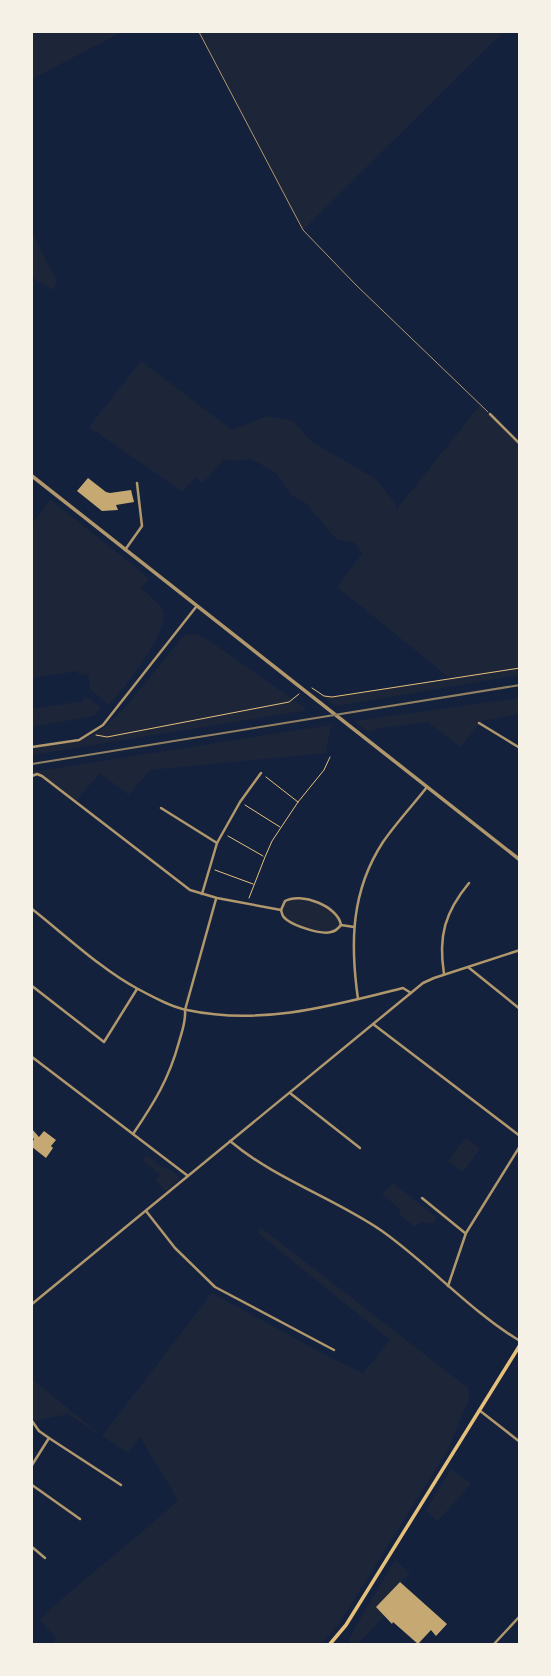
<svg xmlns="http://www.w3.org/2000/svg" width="551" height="1676" font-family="Signika,sans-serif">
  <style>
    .green { fill: #1d2539 }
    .building { fill: #c6a872 }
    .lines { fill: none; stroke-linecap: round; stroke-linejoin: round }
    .path { stroke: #e5c07b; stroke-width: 1 }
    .service { stroke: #b1986c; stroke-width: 1 }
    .minor { stroke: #b1986c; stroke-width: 2.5 }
    .tertiary { stroke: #b1986c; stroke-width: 3.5 }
    .secondary { stroke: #e5c07b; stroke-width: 3.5 }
    .rail { stroke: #918062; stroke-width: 2 }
  </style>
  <rect width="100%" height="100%" fill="#14213d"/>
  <g class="green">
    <polygon points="32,32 122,32 32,79"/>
    <polygon points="199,32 503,32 303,230"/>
    <polygon points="32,233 57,282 53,290 37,281 32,275"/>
    <polygon points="141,361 232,430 267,416 293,421 312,442 376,479 396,504 396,510 480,405 519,444 519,675 335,706 312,689 324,696 332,697 451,679 337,587 362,554 355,543 336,539 307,504 291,495 277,474 252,459 236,461 224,459 203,483 195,477 183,492 89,427"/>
    <path d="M32 485 139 570 149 579 141 588C148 595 161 603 163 612 168 635 124 687 109 705L90 689 88 674 79 675 78 671 32 678V682V524L50 500Z"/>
    <polygon points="197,634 214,644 308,710 32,755 32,747 79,740 79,742 101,730 125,708 184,635"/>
    <polygon points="84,696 101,707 94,716 32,727 32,709 83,701"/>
    <polygon points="519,698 519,714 482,721 460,747 428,722 380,728 368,732 354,721"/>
    <polygon points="331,725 326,753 150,770 129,795 100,773 75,802 43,776 37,774 32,775 32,772"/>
    <path d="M292 897C306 898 327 904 336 915 339 917 340 922 341 925 325 941 295 927 281 914 282 906 284 900 292 897Z"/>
    <polygon points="466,1138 480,1149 463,1172 448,1161"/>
    <path d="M147 1155C151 1158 156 1163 161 1166 169 1171 174 1169 179 1179L166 1191 156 1181 160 1174 142 1160Z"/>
    <polygon points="393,1183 437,1218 432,1224 421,1222 415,1227 399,1214 401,1210 382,1194"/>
    <path d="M259 1226 468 1388 469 1401 465 1407 449 1448 339 1624 321 1644H51L57 1638 39 1620C83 1578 133 1542 178 1500L140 1437 128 1453 68 1414 34 1421 32 1417V1379L102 1436 212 1293 331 1358 363 1373 390 1340 259 1234Z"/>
    <polygon points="451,1469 471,1484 437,1522 426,1510"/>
    <polygon points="395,1560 410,1574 400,1582 377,1607 384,1616 358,1644 353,1644 349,1641 353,1631"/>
  </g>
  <g class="building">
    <polygon points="88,478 106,492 110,493 131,490 134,502 116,505 118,510 102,511 77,491"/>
    <polygon points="32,1129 39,1137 44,1131 56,1140 51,1146 53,1148 46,1158 32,1147 32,1143 34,1139 32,1137"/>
    <polygon points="400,1582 447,1624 436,1636 431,1630 418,1644 393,1622 392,1624 376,1607"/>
  </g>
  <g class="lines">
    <g class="path">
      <polyline points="312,688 324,696 332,697 520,668"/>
      <polyline points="96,735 107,737 289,702 299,694"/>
      <polyline points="266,777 298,802"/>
      <polyline points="245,805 280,827"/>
      <polyline points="228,836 263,856"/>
      <polyline points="215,870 253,884"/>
      <polyline points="249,898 265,857 272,841 298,802 324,770 330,757"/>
    </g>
    <polyline class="service" points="199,32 303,230 356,285 488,412"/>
    <g class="minor">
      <polyline points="490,414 520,444"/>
      <polyline points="125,550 142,526 137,483"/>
      <polyline points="479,723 520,748"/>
      <polyline points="32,747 79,740 103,725 196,607"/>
      <polyline points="32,776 37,774 42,776 190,890 217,898 281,910"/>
      <polyline points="161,808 217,843"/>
      <polyline points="202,894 217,843 240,802 261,773"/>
      <path d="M32 909C65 935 102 970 138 989 153 997 171 1007 187 1010 261 1026 332 1006 403 988L411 993"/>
      <path d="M281 910C283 916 282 916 287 920 295 926 321 935 331 932 337 931 337 929 341 925L354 927"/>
      <path d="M281 910 285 901C301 892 338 906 341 925"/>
      <polyline points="468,967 520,1009"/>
      <path d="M444 974C438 936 445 912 469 883"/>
      <polyline points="32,986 104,1042 137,989"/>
      <path d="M358 999C350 943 351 891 383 842 396 823 413 805 427 787"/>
      <polyline points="373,1024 520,1136"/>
      <polyline points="32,1057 188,1176"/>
      <polyline points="290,1093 360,1148"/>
      <path d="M133 1134C154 1103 169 1079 179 1042 182 1031 186 1022 185 1010L216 899"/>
      <path d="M230 1141C275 1179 334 1198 382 1231 430 1265 469 1310 520 1341"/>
      <polyline points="422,1198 465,1233"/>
      <polyline points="146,1211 175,1248 215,1287 334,1350"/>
      <polyline points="448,1286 466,1233 520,1146"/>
      <polyline points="32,1304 423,983 434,978 520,950"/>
      <polyline points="479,1410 520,1442"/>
      <polyline points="32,1421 39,1431 49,1438 121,1485"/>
      <polyline points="32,1465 49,1438"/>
      <polyline points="32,1485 80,1519"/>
      <polyline points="32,1547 45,1558"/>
      <polyline points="494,1644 520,1616"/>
    </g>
    <polyline class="tertiary" points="32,476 520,860"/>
    <polyline class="secondary" points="330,1644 346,1625 520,1345"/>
    <polyline class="rail" points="32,764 520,685"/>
  </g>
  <rect width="551" height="1676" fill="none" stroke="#f6f1e7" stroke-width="66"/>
</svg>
